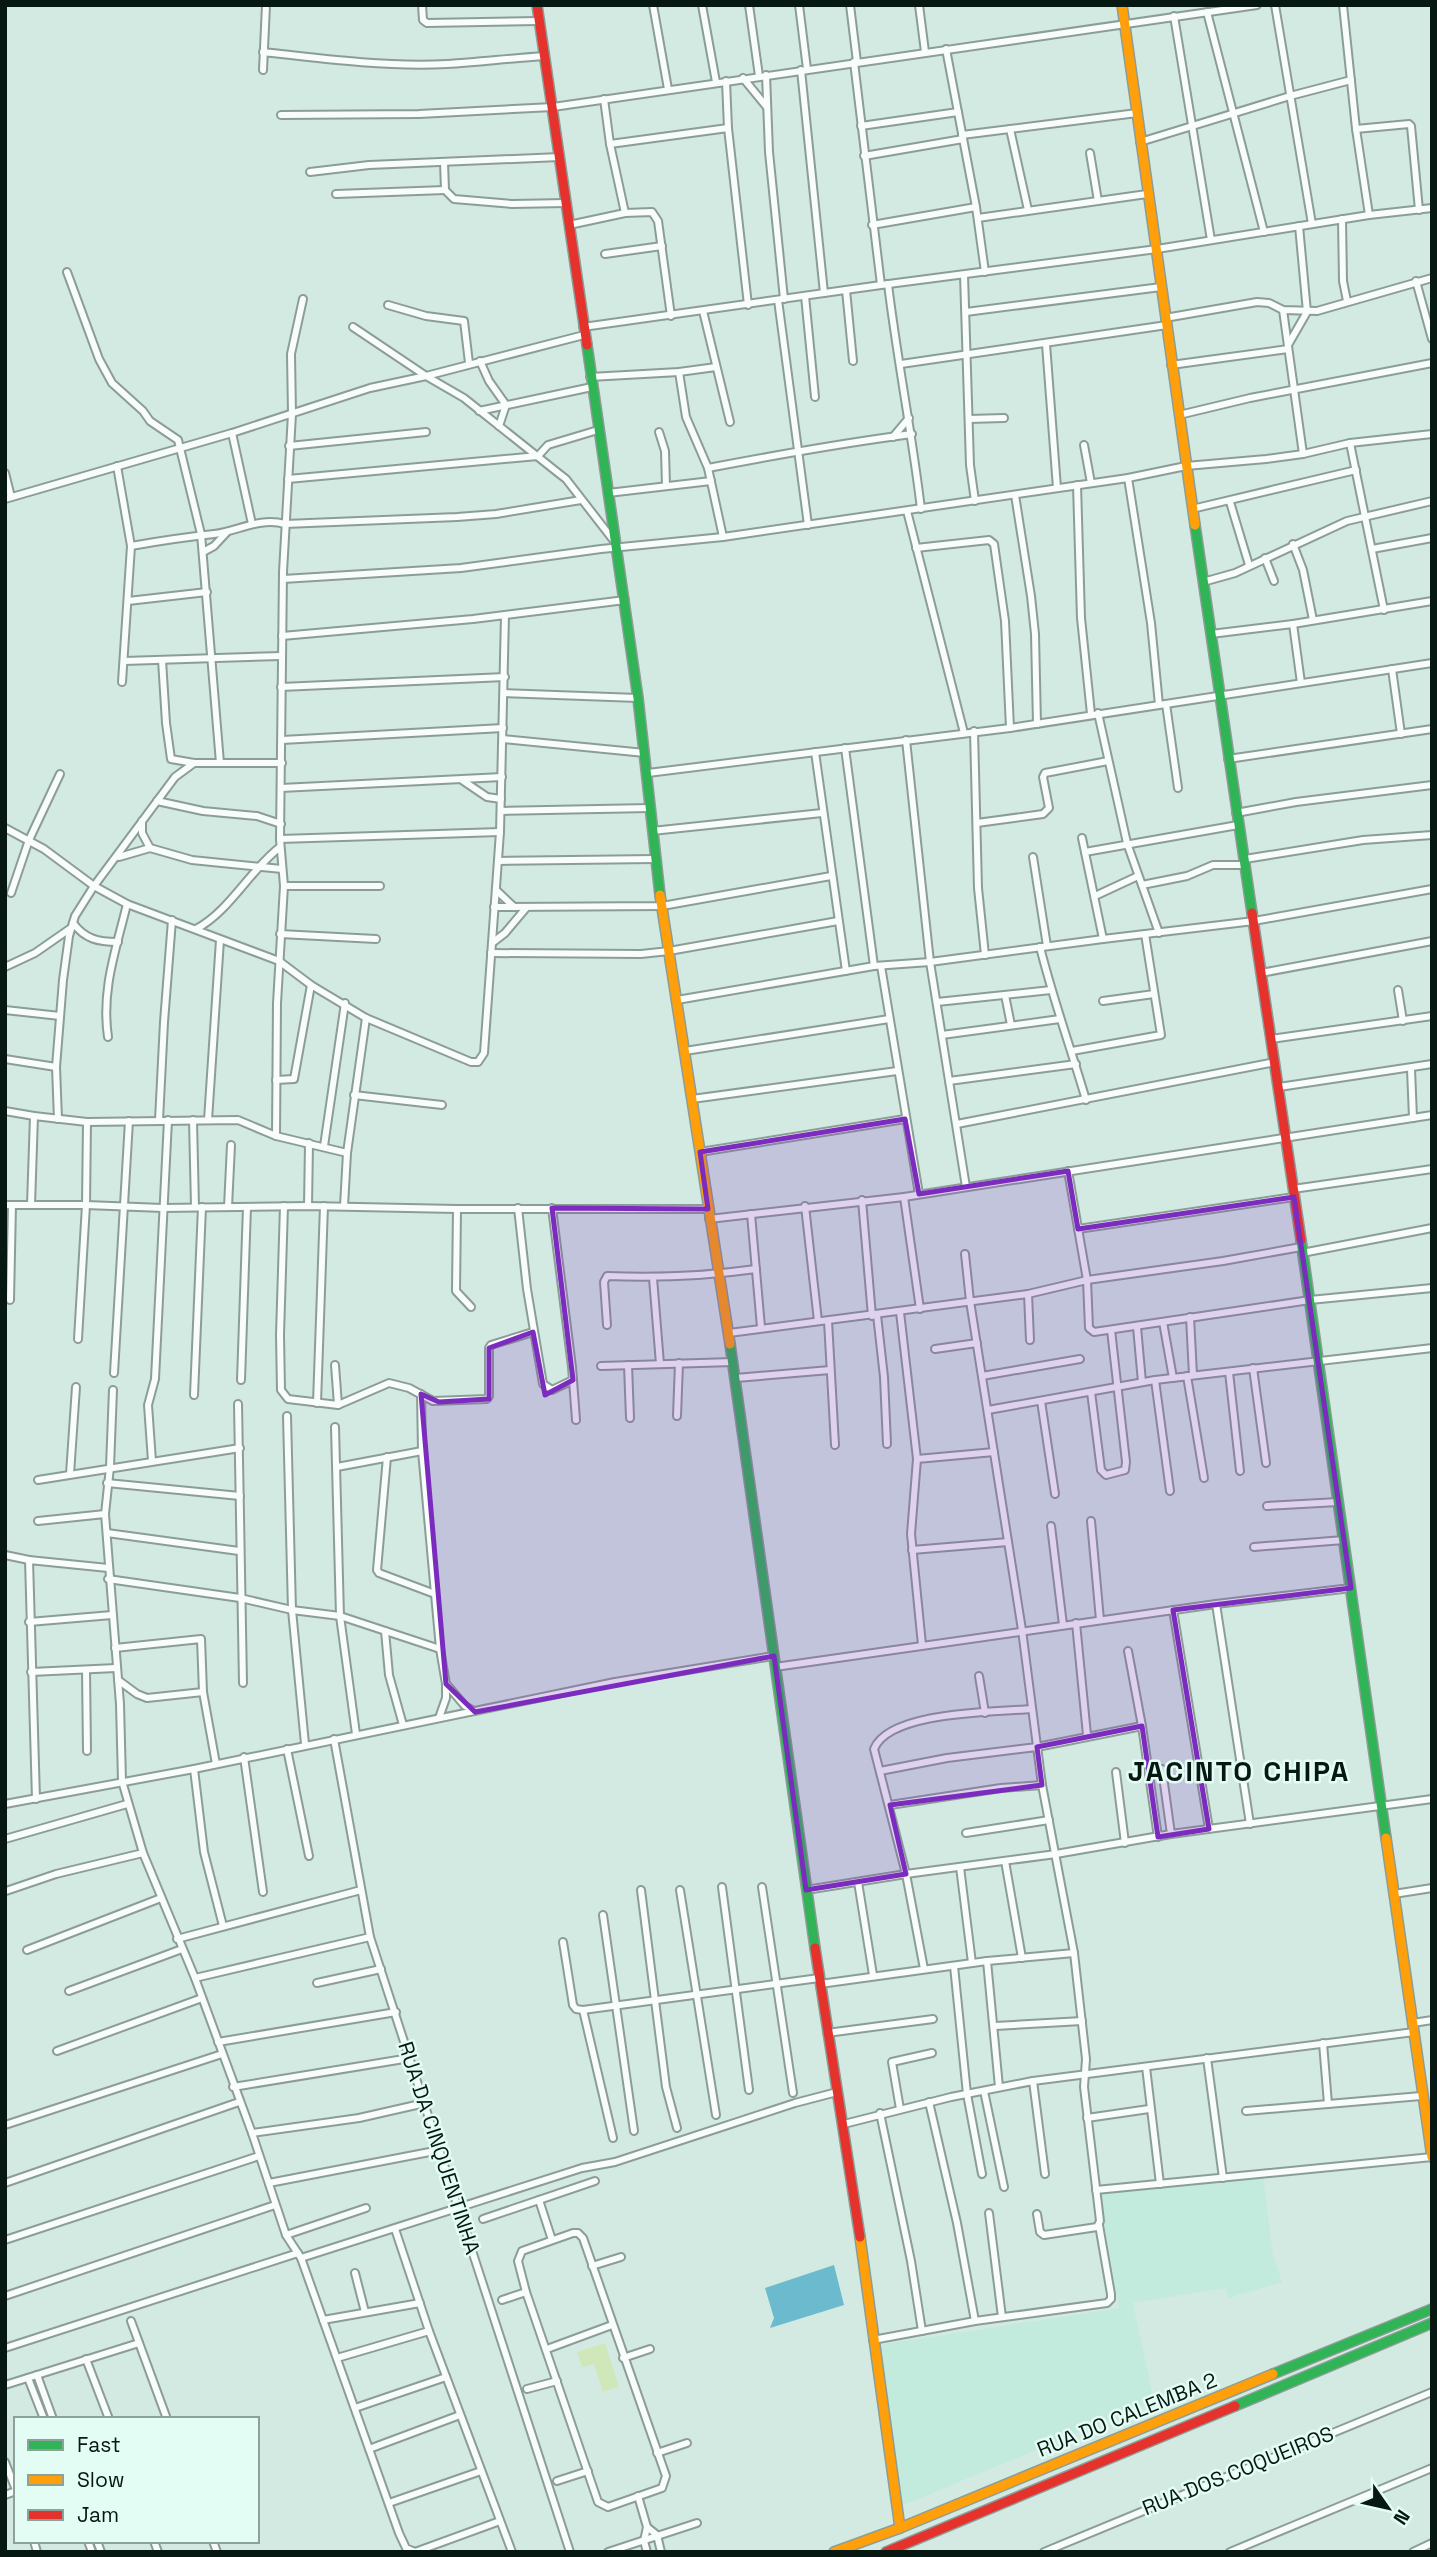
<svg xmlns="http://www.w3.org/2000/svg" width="1437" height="2557" font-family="'Space Grotesk',sans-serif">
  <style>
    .built { fill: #c3ebdd }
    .green { fill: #d0e8b9 }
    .water { fill: #6bbacd }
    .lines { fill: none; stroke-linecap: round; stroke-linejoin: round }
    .street-casing { stroke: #8c9d97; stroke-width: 10 }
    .fast-casing { stroke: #8c9d97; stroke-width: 12 }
    .slow-casing { stroke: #8c9d97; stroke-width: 12 }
    .jam-casing { stroke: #8c9d97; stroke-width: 12 }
    .street { stroke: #f8fcfb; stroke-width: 6 }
    .fast { stroke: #30b455; stroke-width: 9 }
    .slow { stroke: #ff9f0a; stroke-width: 9 }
    .jam { stroke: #e5322d; stroke-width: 9 }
    .marked { fill: #7b2cbf; fill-opacity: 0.2; stroke: #7b2cbf; stroke-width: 5; stroke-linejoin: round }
    .labels { text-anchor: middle; stroke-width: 5; stroke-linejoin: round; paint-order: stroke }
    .street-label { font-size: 21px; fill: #071813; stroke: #e3fdf4 }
    .district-label { font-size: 28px; font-weight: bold; letter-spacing: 2px; fill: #071813; stroke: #e3fdf4 }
  </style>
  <rect width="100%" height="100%" fill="#d3eae2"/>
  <polygon class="built" points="1263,2177 1273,2255 1282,2282 1228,2298 1225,2288 1133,2303 1154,2401 899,2507 878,2345 1119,2308 1099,2193"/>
  <polygon class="green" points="605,2343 619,2387 603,2392 594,2364 582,2367 577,2352"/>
  <polygon class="water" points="834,2265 844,2305 770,2328 774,2318 765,2288"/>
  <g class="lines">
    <g class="street-casing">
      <g id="street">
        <polyline points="422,5 423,20 427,23 539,21"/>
        <polyline points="653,5 668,89"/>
        <polyline points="702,5 716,82"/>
        <polyline points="749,5 759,76"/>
        <polyline points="799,5 807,69"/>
        <polyline points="850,5 857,62"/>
        <polyline points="919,5 925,52"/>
        <polyline points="1275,5 1312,224"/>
        <polyline points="1343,5 1356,129 1369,215"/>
        <polyline points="1207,12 1264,232"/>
        <polyline points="1174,16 1211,240"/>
        <polyline points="946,49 976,207 985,272"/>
        <path d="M263 52C324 59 386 67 447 64 480 62 512 58 545 56"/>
        <polyline points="854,62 881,285"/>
        <polyline points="263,70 266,5"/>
        <polyline points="801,70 824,293"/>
        <polyline points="766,75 769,152 784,299"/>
        <polyline points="743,78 766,106"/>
        <polyline points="726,81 728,128 748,305"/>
        <polyline points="604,99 610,144 625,213 652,212 658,221 671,316"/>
        <polyline points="281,115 419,114 553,107 1257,5"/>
        <polyline points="861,126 958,112"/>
        <polyline points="1010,129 1028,210"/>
        <polyline points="1356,129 1409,124 1411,126 1419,210"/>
        <polyline points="962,135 1137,113"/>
        <polyline points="1140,142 1290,96 1351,80"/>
        <polyline points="610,144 728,128"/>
        <polyline points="1090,153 1098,201"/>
        <polyline points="864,156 963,139"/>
        <polyline points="444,162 445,190 454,199 512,204 566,203"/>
        <polyline points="310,172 369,165 560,157"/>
        <polyline points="336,194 445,190"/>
        <polyline points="978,218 1147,194"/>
        <polyline points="1342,219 1343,281 1347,301"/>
        <polyline points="569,225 625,213"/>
        <polyline points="872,225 976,207"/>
        <polyline points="605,254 662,246"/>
        <polyline points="67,272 99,359 112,383 143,411 150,421 178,440 201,534 220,763"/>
        <polyline points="964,275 970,465 975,501"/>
        <polyline points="1416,281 1432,339"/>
        <path d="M888 284C897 359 912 433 921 509"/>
        <polyline points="846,290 853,361"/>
        <polyline points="805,296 815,397"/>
        <polyline points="778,300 808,525"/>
        <polyline points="388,305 426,316 464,321 469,363"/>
        <polyline points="1283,310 1303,454"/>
        <polyline points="703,311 730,422"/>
        <polyline points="966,312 1161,287"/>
        <polyline points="1165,318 1257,302 1269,303 1283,310 1317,311 1432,278"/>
        <polyline points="353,327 426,376 464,398 557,472 566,479 614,541"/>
        <polyline points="583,327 881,285 1157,249 1369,215 1432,208"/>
        <polyline points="1046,344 1057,488"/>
        <polyline points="1288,345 1307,312 1299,226"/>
        <polyline points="480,361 489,381 506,405 499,426"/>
        <polyline points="901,364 1167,325"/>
        <polyline points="1171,365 1288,349"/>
        <polyline points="679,372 686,417 708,468 723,537"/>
        <polyline points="590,377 679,372 716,367"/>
        <polyline points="479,411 592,387"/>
        <polyline points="1179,415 1250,398 1432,363"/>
        <polyline points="969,419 1004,418"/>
        <polyline points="659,432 665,451 666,486"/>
        <polyline points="232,433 252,524"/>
        <polyline points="893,437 909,418"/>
        <polyline points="1350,443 1384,610"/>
        <polyline points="1084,445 1091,483"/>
        <polyline points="289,446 426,432"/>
        <polyline points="117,466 131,546 122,682"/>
        <path d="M708 468C776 455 843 443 912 434"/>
        <polyline points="5,473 11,497"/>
        <polyline points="1128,478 1151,623 1159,705"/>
        <polyline points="288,479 538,456 548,445 598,430"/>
        <polyline points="1077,485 1081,618 1091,714"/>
        <polyline points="608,493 711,481"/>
        <polyline points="1015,495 1031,596 1035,634 1037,724"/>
        <polyline points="5,499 232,433 370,388 426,376 584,335"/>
        <polyline points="1230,502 1249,565"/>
        <polyline points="1192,509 1356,470"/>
        <polyline points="907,511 964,733"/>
        <polyline points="1293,544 1303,570 1313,620"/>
        <path d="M131 546C159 541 186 537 214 534 238 531 260 517 285 524L457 517 496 514 581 500"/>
        <polyline points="916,548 989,540 994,544 1005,621 1010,728"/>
        <polyline points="1372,549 1432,538"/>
        <polyline points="203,552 214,546 227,532"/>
        <polyline points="1265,558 1274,581"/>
        <polyline points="283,579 461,568 601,549 723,537 1128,478 1186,466 1266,459 1303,454 1350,443 1432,434"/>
        <polyline points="1203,582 1235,573 1347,521 1432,501"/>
        <polyline points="128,601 207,592"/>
        <polyline points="1293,624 1301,683"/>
        <polyline points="1211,634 1293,624 1432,601"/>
        <polyline points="282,636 473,619 625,600"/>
        <polyline points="162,660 166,723 171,759 194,763 282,763"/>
        <polyline points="124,661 281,656"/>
        <polyline points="1392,669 1401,734"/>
        <polyline points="281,687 505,677"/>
        <polyline points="504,693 638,698"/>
        <polyline points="1166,704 1178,788"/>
        <polyline points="1098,713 1127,843 1159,933"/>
        <polyline points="974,731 978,888 985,955"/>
        <polyline points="503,739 645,753"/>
        <polyline points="282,740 503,728"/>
        <polyline points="906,740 930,962 966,1187"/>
        <polyline points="845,748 874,966"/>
        <polyline points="815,752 846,971"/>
        <polyline points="1228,759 1432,729"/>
        <polyline points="648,773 1010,728 1432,663"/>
        <polyline points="462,780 487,797 501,799"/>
        <polyline points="281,788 502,777"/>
        <polyline points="157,801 203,811 257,816 281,824"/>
        <polyline points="501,811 650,808"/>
        <polyline points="1236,813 1296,802 1432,785"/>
        <polyline points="142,821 142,833 150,848"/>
        <polyline points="977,823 1043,814 1049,808 1043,777 1045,773 1108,761"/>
        <polyline points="5,828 44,849 94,886 127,904 279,961 311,985 366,1018 471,1062 478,1062 484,1053 500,832 505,615"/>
        <polyline points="652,831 822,813"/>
        <polyline points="1082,838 1103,939"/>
        <polyline points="280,839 500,832"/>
        <polyline points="1085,852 1238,825"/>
        <polyline points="119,857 150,848 192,860 282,869"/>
        <polyline points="1033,857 1047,946"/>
        <polyline points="1245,859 1363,840 1432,835"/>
        <polyline points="498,861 655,859"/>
        <polyline points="1142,885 1187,876 1213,865 1246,865"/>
        <polyline points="284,886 380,886"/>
        <polyline points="496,890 514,907"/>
        <polyline points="11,893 29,840 60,774"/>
        <polyline points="1095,896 1138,876"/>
        <polyline points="494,907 662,906 831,876"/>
        <path d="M73 923C85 939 98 942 118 942"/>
        <path d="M196 929C229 912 250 870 280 847"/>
        <polyline points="280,934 376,939"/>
        <polyline points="492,943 505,933 526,908"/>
        <path d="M1040 947C1053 999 1071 1049 1086 1100"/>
        <polyline points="491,953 641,954 669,951 838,921"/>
        <polyline points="881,966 919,1194"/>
        <polyline points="5,967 35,953 71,928"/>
        <polyline points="1261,973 1432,941"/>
        <polyline points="1398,990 1403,1021"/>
        <polyline points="1005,995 1011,1025"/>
        <polyline points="677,1000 874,966 930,962 1103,939 1254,921 1432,889"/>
        <polyline points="1103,1001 1154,994"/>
        <polyline points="937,1002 1051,990"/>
        <polyline points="5,1010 60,1016"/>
        <polyline points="942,1035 1060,1019"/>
        <path d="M108 1037C101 990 116 950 127 904"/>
        <polyline points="1271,1039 1432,1016"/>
        <polyline points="685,1051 889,1019"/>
        <polyline points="1072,1051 1161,1035 1145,934"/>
        <polyline points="5,1059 56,1067"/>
        <polyline points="1411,1069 1413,1118"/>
        <polyline points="276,1080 294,1079 311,985"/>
        <polyline points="949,1081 1076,1064"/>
        <polyline points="1279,1087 1432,1064"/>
        <polyline points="354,1095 442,1105"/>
        <polyline points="692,1099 897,1071"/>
        <polyline points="5,1111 34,1116 87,1122 238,1120 276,1136 347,1153"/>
        <polyline points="58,1119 56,1067 63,980 69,936 75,916 94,886 175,777 194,763"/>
        <polyline points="159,1120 164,1022 172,920"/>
        <polyline points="193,1120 195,1207"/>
        <polyline points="208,1120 220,940"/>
        <polyline points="957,1124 1275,1062"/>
        <polyline points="276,1136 277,1003 284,886 280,839 283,572 292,414 291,354 303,299"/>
        <polyline points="324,1146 345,1003"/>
        <polyline points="700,1152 905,1119"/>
        <polyline points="1068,1171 1087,1280 1089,1328 1094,1332 1310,1300 1432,1288"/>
        <polyline points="1293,1189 1432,1169"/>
        <polyline points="904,1197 920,1309"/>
        <polyline points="862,1200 872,1316"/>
        <polyline points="5,1205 86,1205 163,1208 308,1206 457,1209 708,1209"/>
        <polyline points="31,1205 34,1116"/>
        <polyline points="284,1206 280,1335 281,1390 288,1399 338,1405 389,1383 409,1388 433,1401 487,1399 489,1396 489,1348 491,1345 533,1332"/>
        <polyline points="308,1206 309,1143"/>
        <polyline points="344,1206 347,1153 366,1018"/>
        <polyline points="805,1206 818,1321"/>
        <polyline points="228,1207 231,1145"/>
        <polyline points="518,1208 527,1289 543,1384 552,1390 573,1380"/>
        <polyline points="552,1208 572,1367 576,1420"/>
        <polyline points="457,1209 456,1291 471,1307"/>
        <polyline points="751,1214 761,1327"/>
        <polyline points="709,1219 904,1197 1432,1115"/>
        <polyline points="1078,1229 1294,1197"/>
        <polyline points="1302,1253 1432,1228"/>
        <polyline points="965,1254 970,1301 1022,1630 1042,1785 1074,1953 1086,2059 1084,2087 1100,2221 1097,2227 1044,2235 1040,2232 1037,2214"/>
        <polyline points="653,1278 660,1364"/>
        <polyline points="1028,1294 1030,1340"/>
        <polyline points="10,1300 12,1205"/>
        <polyline points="900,1312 917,1459 911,1534 922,1645"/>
        <polyline points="877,1315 884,1377 887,1444"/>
        <polyline points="1190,1317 1193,1375"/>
        <polyline points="828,1321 835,1445"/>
        <polyline points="1163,1322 1173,1378"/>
        <path d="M607 1325 604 1282 607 1276C657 1278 706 1276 756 1269"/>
        <polyline points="1137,1327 1142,1382"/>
        <polyline points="729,1333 1028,1294 1087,1280 1223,1261 1301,1247"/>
        <polyline points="78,1339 86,1205 87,1122"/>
        <polyline points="935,1349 977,1343"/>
        <polyline points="335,1365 338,1405"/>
        <polyline points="628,1365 630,1418"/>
        <polyline points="601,1366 733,1362"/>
        <polyline points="1253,1368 1266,1463"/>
        <polyline points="1229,1372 1240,1471"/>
        <polyline points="114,1373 129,1121"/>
        <polyline points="982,1376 1080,1359"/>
        <polyline points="1187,1376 1204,1478"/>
        <polyline points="736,1378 830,1370"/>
        <polyline points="241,1380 247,1207"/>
        <polyline points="1155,1380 1170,1491"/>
        <polyline points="113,1390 110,1467 105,1514 120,1704 122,1781 143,1853 195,1978 252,2133 286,2235 301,2258 399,2533 406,2548 415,2552"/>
        <polyline points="1091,1392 1101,1470 1106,1475 1125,1470 1126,1462 1111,1330"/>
        <polyline points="421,1394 422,1451 440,1649 446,1684 446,1698 439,1718"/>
        <polyline points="194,1395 202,1207"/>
        <polyline points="1041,1401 1055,1494"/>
        <polyline points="317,1403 324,1206"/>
        <polyline points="238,1404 243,1683"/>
        <polyline points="988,1410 1155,1380 1432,1348"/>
        <polyline points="287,1416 292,1610 305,1744"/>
        <polyline points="677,1416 679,1363"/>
        <polyline points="335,1427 340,1616 356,1734"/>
        <polyline points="387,1457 377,1570 379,1573 435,1594"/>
        <polyline points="917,1459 994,1452"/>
        <polyline points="152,1461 148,1405 155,1379 168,1120"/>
        <polyline points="337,1467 422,1451"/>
        <polyline points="70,1474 76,1387"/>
        <polyline points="38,1480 240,1448"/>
        <polyline points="107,1483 240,1496"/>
        <polyline points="1267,1506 1338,1502"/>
        <polyline points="38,1521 105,1514"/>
        <polyline points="1091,1521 1100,1620"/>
        <polyline points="1051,1526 1063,1625"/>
        <polyline points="107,1533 239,1551"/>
        <polyline points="1254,1547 1344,1540"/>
        <polyline points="912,1550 1008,1542"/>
        <polyline points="5,1555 29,1560"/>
        <polyline points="108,1579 240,1598 292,1610 340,1616 440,1649"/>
        <polyline points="1216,1604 1250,1824"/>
        <polyline points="1173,1610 1209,1829"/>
        <polyline points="29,1622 112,1615"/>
        <polyline points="1076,1623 1087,1735"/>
        <polyline points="385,1631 389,1675 403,1725"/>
        <polyline points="115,1648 201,1639 203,1692 216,1764"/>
        <polyline points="1128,1651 1142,1726 1158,1837"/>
        <polyline points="775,1667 1216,1604 1351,1588"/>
        <polyline points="86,1670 87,1751"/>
        <polyline points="31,1672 116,1668"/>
        <polyline points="979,1676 985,1713"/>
        <polyline points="118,1680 137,1694 147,1698 203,1692"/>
        <polyline points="447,1685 465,1706 474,1711"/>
        <polyline points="334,1739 370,1937 570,2552"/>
        <polyline points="287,1749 309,1856"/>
        <polyline points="244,1757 263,1892"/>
        <polyline points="194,1769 204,1852 223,1926"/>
        <polyline points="1162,1769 1171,1834"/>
        <polyline points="880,1771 947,1758 1037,1747 1142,1726"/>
        <polyline points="1116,1772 1125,1843"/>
        <polyline points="36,1799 29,1560 108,1568"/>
        <polyline points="5,1804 194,1769 615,1682 773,1656"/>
        <polyline points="890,1805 1001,1788 1042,1785"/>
        <polyline points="966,1833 1049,1820"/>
        <polyline points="5,1839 127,1804"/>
        <polyline points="1005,1861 1022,1958"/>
        <polyline points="960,1867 972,1963"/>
        <polyline points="858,1882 873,1975"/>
        <polyline points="722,1887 749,2090"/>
        <polyline points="762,1887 793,2093"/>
        <polyline points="641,1890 666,2087 677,2128"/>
        <polyline points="680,1890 716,2115"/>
        <polyline points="806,1890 906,1874 1056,1854 1171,1834 1432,1799"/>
        <polyline points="6,1891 56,1874 143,1853"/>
        <polyline points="1394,1894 1432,1888"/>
        <polyline points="603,1915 634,2131"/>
        <polyline points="177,1939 361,1890"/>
        <polyline points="563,1942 573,2005 576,2009 583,2010 819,1978"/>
        <polyline points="27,1950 161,1898"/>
        <polyline points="987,1961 999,2087"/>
        <polyline points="954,1966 967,2094 982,2174"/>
        <path d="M924 1969 906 1874 874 1749C889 1711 996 1712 1031 1709"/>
        <polyline points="195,1978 370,1937"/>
        <polyline points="317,1983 381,1969"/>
        <polyline points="820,1984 987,1961 1074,1953"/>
        <polyline points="69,1991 182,1949"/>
        <polyline points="583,2010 613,2138"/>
        <polyline points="1413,2023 1432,2020"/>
        <polyline points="995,2026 1082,2021"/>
        <polyline points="827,2033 933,2019"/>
        <polyline points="218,2042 396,2012"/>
        <polyline points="1323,2043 1328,2104"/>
        <polyline points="57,2051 202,1998"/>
        <polyline points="1207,2058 1223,2178"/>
        <polyline points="1146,2067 1160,2184"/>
        <polyline points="1033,2081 1045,2174"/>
        <polyline points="233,2087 410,2058"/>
        <polyline points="984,2091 1004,2187"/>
        <polyline points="929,2102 957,2223 975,2321"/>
        <polyline points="900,2109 892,2062 932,2053"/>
        <polyline points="1246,2111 1421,2096"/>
        <polyline points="880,2113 911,2261 922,2331"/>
        <polyline points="1087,2118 1149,2109"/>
        <polyline points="844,2124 951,2097 1033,2081 1414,2032"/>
        <polyline points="5,2125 222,2054"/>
        <polyline points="252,2133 359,2118 425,2103"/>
        <polyline points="5,2183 239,2102"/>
        <polyline points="269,2183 440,2150"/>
        <polyline points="1096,2190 1432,2157"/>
        <polyline points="539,2200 552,2240"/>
        <polyline points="989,2213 1002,2317"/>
        <polyline points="483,2219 595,2181"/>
        <polyline points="395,2229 429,2331 512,2552"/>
        <polygon points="573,2233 578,2233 583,2238 666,2476 662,2488 608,2507 598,2502 526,2292 518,2261 522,2251"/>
        <polyline points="286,2235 366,2208"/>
        <polyline points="5,2240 259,2156"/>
        <polyline points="301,2258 582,2168 615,2162 795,2103 837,2092"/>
        <polyline points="592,2266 621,2257"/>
        <polyline points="355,2273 365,2312"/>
        <polyline points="5,2296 275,2205"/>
        <polyline points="502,2300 526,2292"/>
        <polyline points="323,2320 420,2303"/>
        <polyline points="131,2321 167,2419"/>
        <polyline points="873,2340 975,2321 1107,2303 1111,2299 1111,2294 1099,2225"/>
        <polyline points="5,2348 298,2253"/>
        <polyline points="547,2349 612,2325"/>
        <polyline points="337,2358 429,2331"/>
        <polyline points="623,2358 650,2349"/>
        <polyline points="86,2359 109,2419"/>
        <polyline points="37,2375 53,2419"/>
        <polyline points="28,2378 44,2419"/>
        <polyline points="5,2385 139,2343"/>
        <polyline points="527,2389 557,2381"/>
        <polyline points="355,2408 446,2377"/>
        <polyline points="369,2449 460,2415"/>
        <polyline points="657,2453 687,2443"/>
        <polyline points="5,2462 16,2490"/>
        <polyline points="557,2481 588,2471"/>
        <polyline points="5,2495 16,2491"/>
        <polyline points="638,2496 647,2527 644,2541 647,2552"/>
        <polyline points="389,2503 481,2471"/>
        <polyline points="647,2527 657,2535 661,2552"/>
        <polyline points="34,2541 37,2552"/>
        <polyline points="88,2541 92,2552"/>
        <polyline points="97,2541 101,2552"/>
        <polyline points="154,2541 158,2552"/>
        <polyline points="213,2541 217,2552"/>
        <polyline points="415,2552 500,2521"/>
        <polyline points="608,2552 697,2523"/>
        <polyline points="1044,2552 1432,2392"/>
        <polyline points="1230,2552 1432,2468"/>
        <polyline points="1413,2552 1432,2543"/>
      </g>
    </g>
    <g class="fast-casing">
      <g id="fast">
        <polyline points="587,345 638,698 660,895"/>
        <polyline points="1195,525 1252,913"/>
        <polyline points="1301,1240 1386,1838"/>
        <polyline points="730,1344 815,1948"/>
        <polyline points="1273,2374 1432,2309"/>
        <polyline points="1235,2406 1432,2323"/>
      </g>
    </g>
    <g class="slow-casing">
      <g id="slow">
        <polyline points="1122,5 1195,525"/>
        <polyline points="660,895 730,1344"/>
        <polyline points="1386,1838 1432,2157"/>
        <polyline points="860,2237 900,2528"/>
        <polyline points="834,2552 900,2528 1273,2374"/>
      </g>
    </g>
    <g class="jam-casing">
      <g id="jam">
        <polyline points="537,5 587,345"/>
        <polyline points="1252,913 1301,1240"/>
        <polyline points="815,1948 860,2237"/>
        <polyline points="886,2552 1235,2406"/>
      </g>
    </g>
    <use href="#street" class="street"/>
    <use href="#fast" class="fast"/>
    <use href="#slow" class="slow"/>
    <use href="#jam" class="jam"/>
  </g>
  <path class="marked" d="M905 1119 919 1194 1068 1171 1078 1229 1294 1197 1351 1588 1173 1610 1209 1829 1158 1837 1142 1726 1037 1747 1042 1785 890 1805 906 1874 806 1890 774 1656 475 1712 446 1684 421 1394 439 1402 489 1399V1348L533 1332 545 1395 573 1380 552 1208 708 1209 700 1152Z"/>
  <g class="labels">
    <g class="street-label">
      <text transform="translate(439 2148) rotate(72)" y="7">RUA DA CINQUENTINHA</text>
      <text transform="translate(1127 2415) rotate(-22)" y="7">RUA DO CALEMBA 2</text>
      <text transform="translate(1238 2471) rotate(-22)" y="7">RUA DOS COQUEIROS</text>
    </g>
    <g class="district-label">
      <text x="1239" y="1781">JACINTO CHIPA</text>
    </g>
  </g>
  <rect width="1437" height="2557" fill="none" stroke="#071813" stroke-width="14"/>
  <rect x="14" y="2417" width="245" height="126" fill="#e3fdf4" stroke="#8ba19a" stroke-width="2"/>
  <rect x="28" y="2440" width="35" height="10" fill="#30b455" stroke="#8ba19a" stroke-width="2"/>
  <text x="77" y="2452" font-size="21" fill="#071813">Fast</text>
  <rect x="28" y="2475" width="35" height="10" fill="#ff9f0a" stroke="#8ba19a" stroke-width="2"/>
  <text x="77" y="2487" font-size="21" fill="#071813">Slow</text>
  <rect x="28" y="2510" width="35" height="10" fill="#e5322d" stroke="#8ba19a" stroke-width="2"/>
  <text x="77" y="2522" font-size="21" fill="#071813">Jam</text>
  <g transform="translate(1388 2508) rotate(124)" stroke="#e3fdf4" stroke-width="5" paint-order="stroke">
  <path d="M0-5L12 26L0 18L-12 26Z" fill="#071813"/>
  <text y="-10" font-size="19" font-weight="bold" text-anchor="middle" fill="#071813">N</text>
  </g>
</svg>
